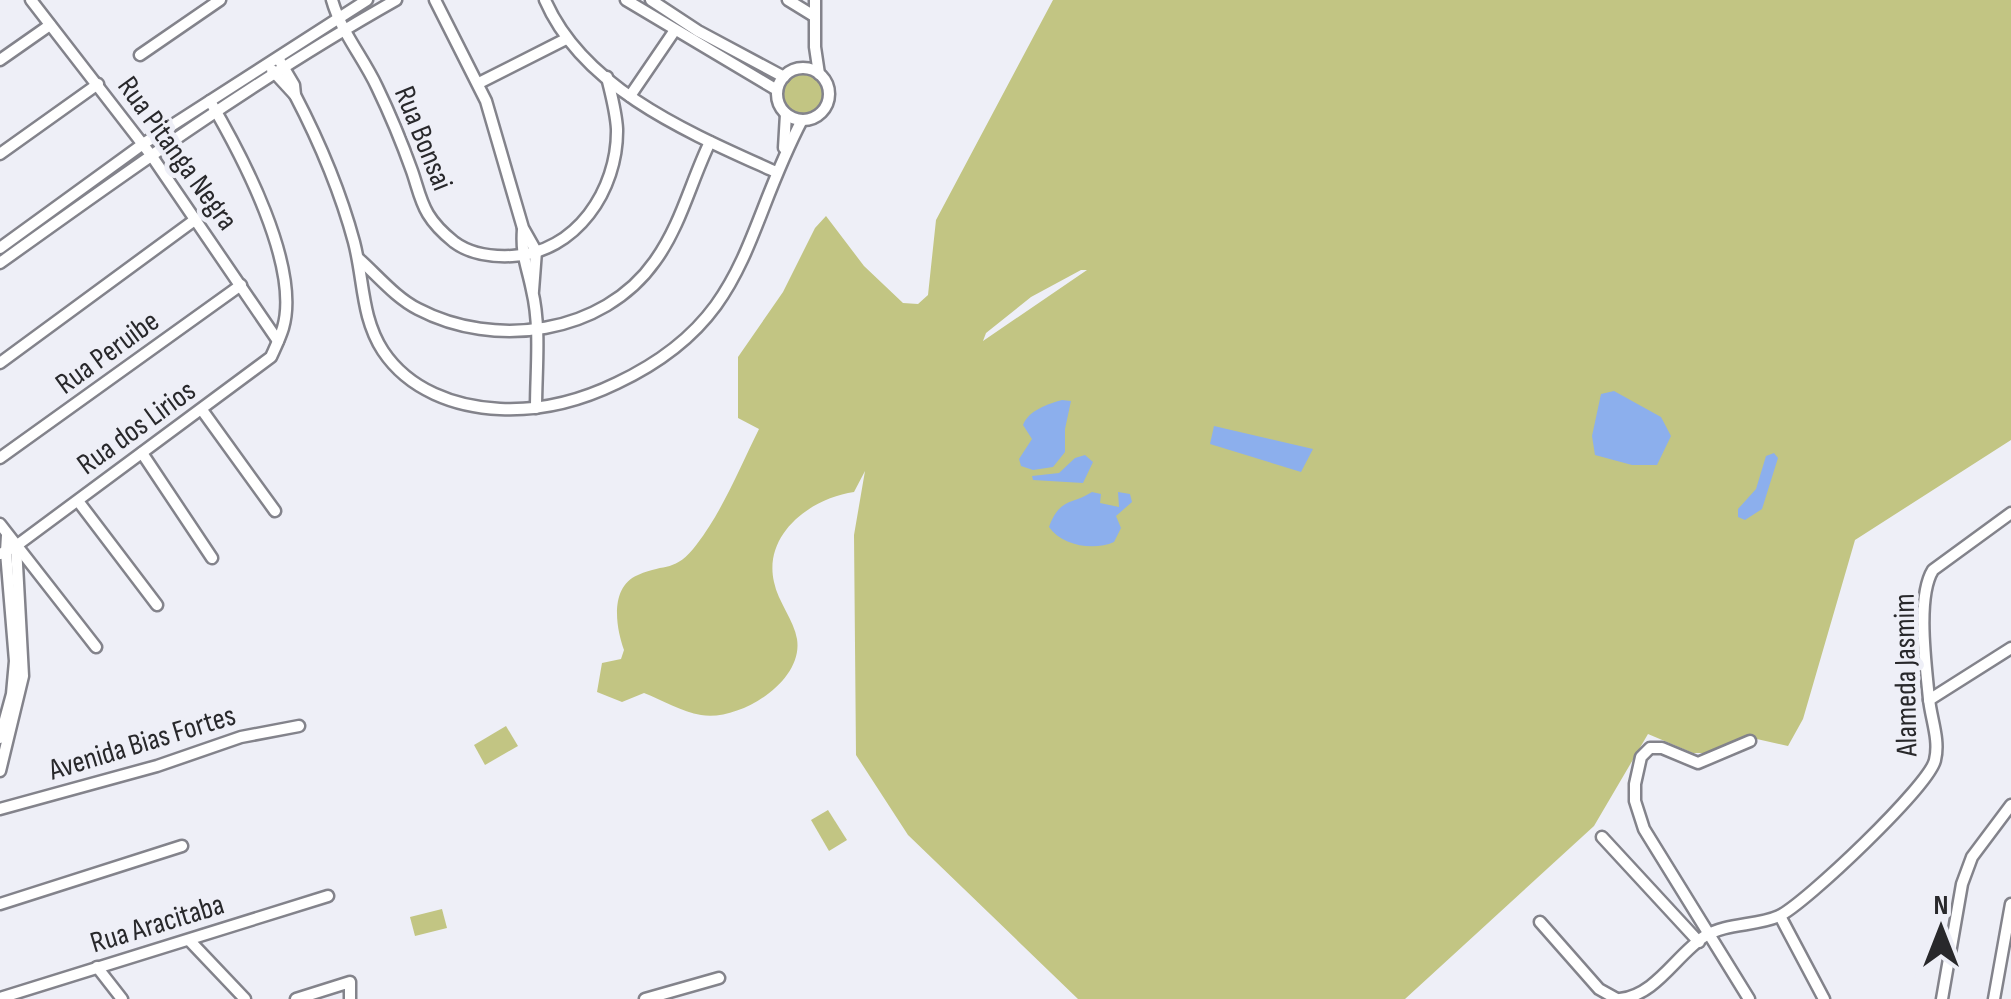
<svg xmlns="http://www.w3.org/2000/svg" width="2011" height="999" font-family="'Sofia Sans Condensed',sans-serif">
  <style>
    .green { fill: #c2c583; fill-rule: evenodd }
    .water { fill: #8cafed }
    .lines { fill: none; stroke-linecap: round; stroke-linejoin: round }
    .street-casing { stroke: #83838b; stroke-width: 15 }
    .street { stroke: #fff; stroke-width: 10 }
    .labels { text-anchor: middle; stroke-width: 10; stroke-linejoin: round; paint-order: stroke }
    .street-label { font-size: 30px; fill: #28282b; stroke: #eeeff7 }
  </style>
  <rect width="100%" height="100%" fill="#eeeff7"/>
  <g class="green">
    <path d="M1053 0H2011V440L1855 540 1803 719 1788 746 1748 737 1709 753H1693L1648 734 1594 826 1405 999H1078L908 835 856 755 854 535 865 471 854 492C811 498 763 534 774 582 778 602 794 620 797 639 804 682 738 722 701 715 682 712 662 700 644 693L622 702 597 692 602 663 621 659 624 650C616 628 609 587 638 575 667 562 674 574 697 544 723 510 740 467 759 429L738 418V357L783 292 815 228 826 216 864 266 903 303 918 304 928 295 936 220ZM1081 270H1087L983 341 986 333 1031 297Z"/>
    <circle cx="803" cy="94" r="21"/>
    <polygon points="506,726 518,746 485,765 474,745"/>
    <polygon points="828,810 847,840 829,851 811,820"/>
    <polygon points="442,909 447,928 415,936 410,917"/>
  </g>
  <g class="water">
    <polygon points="1614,391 1661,417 1671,436 1657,465 1632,465 1595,455 1592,436 1601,394"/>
    <path d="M1062 400 1071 401 1065 429V452L1053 467 1033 470 1021 466 1019 459 1032 439 1023 425C1029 410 1048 404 1062 400Z"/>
    <polygon points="1214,426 1313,449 1301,472 1210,444"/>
    <polygon points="1774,453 1778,458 1762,509 1745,520 1738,517 1738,509 1756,489 1766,456"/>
    <polygon points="1085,455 1093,462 1083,483 1033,480 1032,476 1059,473 1075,458"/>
    <path d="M1092 492 1101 494 1100 503 1119 507 1118 492 1130 494 1132 502 1116 516 1121 528 1114 542C1094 551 1062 546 1049 527 1060 497 1072 505 1092 492Z"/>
  </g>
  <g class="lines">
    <g class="street-casing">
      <g id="street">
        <polyline points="31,0 151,155 278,341"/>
        <path d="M332 0C341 32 363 57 377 87 390 114 402 143 412 171 417 185 420 201 428 214 434 224 444 234 454 242 470 254 491 257 512 256 576 253 618 190 617 129 616 111 611 94 607 77"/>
        <polyline points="435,0 486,101 523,228 536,251 533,291"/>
        <path d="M545 0C584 90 692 134 776 172"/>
        <polyline points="626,0 777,90"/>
        <polyline points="651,0 698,31 784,77"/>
        <polyline points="788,0 814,16"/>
        <polyline points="815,0 815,47 819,74"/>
        <polyline points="140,55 220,0"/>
        <path d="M278 58 294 85 295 95C320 143 340 190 354 242 364 280 361 317 383 351 409 390 455 407 500 409 542 411 580 401 617 383 750 320 742 234 802 120"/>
        <polyline points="0,60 50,25"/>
        <circle cx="803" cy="94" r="26"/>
        <polyline points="272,70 295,95"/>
        <polyline points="479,83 566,39"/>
        <polyline points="630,96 675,30"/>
        <polyline points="784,148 786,114"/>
        <polyline points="0,154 98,84"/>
        <path d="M523 229C521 256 527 265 532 290 541 327 536 370 536 408"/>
        <polyline points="0,248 143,144 367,0"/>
        <path d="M359 259C378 276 396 298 418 309 494 349 603 335 655 261 681 225 691 181 710 142"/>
        <path d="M0 263C128 171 258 78 396 0"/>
        <polyline points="0,363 196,219"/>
        <polyline points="202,410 275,511"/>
        <polyline points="142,453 212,558"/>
        <polyline points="0,458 241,285"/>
        <polyline points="78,501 157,605"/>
        <polyline points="0,524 96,647"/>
        <path d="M0 554 16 546 271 357C275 348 280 338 283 328 301 266 241 154 210 101"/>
        <polyline points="1929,700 2011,648"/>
        <polyline points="0,738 12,694 15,661 6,552 7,535"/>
        <polyline points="0,771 23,676 16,546"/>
        <polyline points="0,809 157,766 241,737 299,726"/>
        <polyline points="1602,837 1699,942"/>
        <polyline points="0,904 182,846"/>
        <polyline points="1780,916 1824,999"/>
        <polyline points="1540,922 1599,989 1617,999"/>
        <polyline points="189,940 245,999"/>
        <polyline points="97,967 122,999"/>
        <polyline points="0,998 328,896"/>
        <polyline points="296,999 350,982 350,999"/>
        <polyline points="645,999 719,978"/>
        <path d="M1620 999C1656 995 1676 955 1705 936 1726 923 1757 926 1779 916 1805 904 1930 785 1935 760 1940 740 1931 719 1929 699 1926 667 1916 597 1933 570L2011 513"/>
        <polyline points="1749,999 1644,829 1635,801 1635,784 1641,757 1650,748 1662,748 1698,763 1750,741"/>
        <polyline points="1942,999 1962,884 1972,857 2011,805"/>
        <polyline points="1994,999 2011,904"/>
      </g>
    </g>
    <use href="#street" class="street"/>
  </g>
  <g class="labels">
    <g class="street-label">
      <text transform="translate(424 138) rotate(68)" y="10">Rua Bonsai</text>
      <text transform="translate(178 153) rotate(54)" y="10">Rua Pitanga Negra</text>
      <text transform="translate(107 352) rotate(-36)" y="10">Rua Peruibe</text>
      <text transform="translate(136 427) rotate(-36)" y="10">Rua dos Lirios</text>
      <text transform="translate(1905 675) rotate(-91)" y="10">Alameda Jasmim</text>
      <text transform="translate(142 742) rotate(-17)" y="10">Avenida Bias Fortes</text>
      <text transform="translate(157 923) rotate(-17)" y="10">Rua Aracitaba</text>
    </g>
  </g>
  <g transform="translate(1941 929)" stroke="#eeeff7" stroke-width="8" paint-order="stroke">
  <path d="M0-8L18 38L0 25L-18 38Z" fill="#28282b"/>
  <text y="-15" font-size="28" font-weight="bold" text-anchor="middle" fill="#28282b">N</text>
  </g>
</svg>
